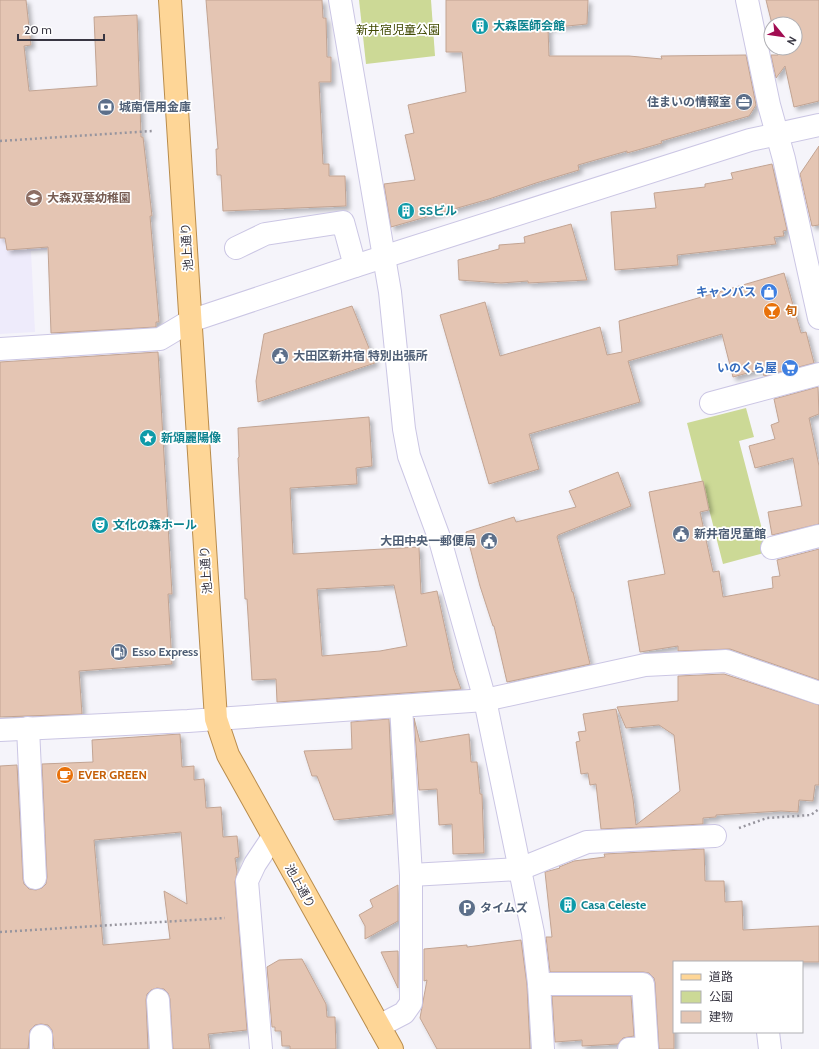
<svg xmlns="http://www.w3.org/2000/svg" width="819" height="1049" font-family="Cabin,'Noto Sans JP',sans-serif">
  <style>
    .built { fill: #eeebfb }
    .green { fill: #ccd996 }
    .building { fill: #e4c5b3; stroke: #c2a493; fill-rule: evenodd; filter: url(#shadow) }
    .lines { fill: none; stroke-linecap: round; stroke-linejoin: round }
    .minor-casing { stroke: #cbc6e4; stroke-width: 24 }
    .major-casing { stroke: #b98c4c; stroke-width: 24 }
    .path { stroke: #97959e; stroke-width: 2.5; stroke-dasharray: 2 3; stroke-linecap: butt }
    .minor { stroke: #fff; stroke-width: 22 }
    .major { stroke: #fed697; stroke-width: 22 }
    .labels { text-anchor: middle; stroke-width: 3.5; stroke-linejoin: round; paint-order: stroke }
    .culture-label { font-size: 12px; font-weight: bold; fill: #0d838f; stroke: #fff; text-anchor: start }
    .park-label { font-size: 12px; fill: #404902; stroke: #fff }
    .service-label { font-size: 12px; font-weight: bold; fill: #4e5e75; stroke: #fff; text-anchor: start }
    .education-label { font-size: 12px; font-weight: bold; fill: #785e54; stroke: #fff; text-anchor: start }
    .street-label { font-size: 12px; fill: #383642; stroke: #fff }
    .shop-label { font-size: 12px; font-weight: bold; fill: #366cbe; stroke: #fff; text-anchor: end }
    .food-label { font-size: 12px; font-weight: bold; fill: #c56008; stroke: #fff; text-anchor: start }
  </style>
  <defs>
    <filter id="shadow"><feDropShadow dx="3.5" dy="3.5" stdDeviation="2" flood-color="#0004"/></filter>
  </defs>
  <rect width="100%" height="100%" fill="#f5f4fa"/>
  <polygon class="built" points="0,147 70,248 31,251 35,332 0,334"/>
  <g class="green">
    <polygon points="359,0 431,0 435,56 366,64"/>
    <polygon points="746,408 754,437 739,441 768,552 723,564 687,423"/>
  </g>
  <g class="building">
    <polygon points="0,0 26,0 31,45 24,46 29,91 97,86 94,17 137,15 141,137 143,137 152,216 150,216 159,322 156,322 156,327 51,333 48,247 7,250 5,238 0,238"/>
    <polygon points="206,0 322,0 323,18 326,18 327,57 331,57 331,82 319,82 323,164 329,164 329,176 345,176 346,206 223,211 221,175 217,175 216,149 218,149"/>
    <polygon points="446,0 588,0 587,24 548,28 549,56 629,56 662,59 661,56 746,55 756,105 749,116 661,141 662,143 627,153 627,151 578,165 579,170 536,183 489,199 391,227 384,184 415,180 405,135 414,133 408,105 466,92 462,52 446,52"/>
    <polygon points="766,0 819,0 819,101 794,107 785,66 776,78 771,55 778,55 777,48 795,48 795,24 772,24"/>
    <polygon points="819,146 819,225 812,226 800,174"/>
    <polygon points="772,164 787,230 783,231 784,236 774,237 776,244 677,255 678,265 615,270 611,212 656,208 654,193 705,187 705,184 733,179 731,173"/>
    <polygon points="571,224 587,280 528,283 528,281 501,283 459,280 458,260 499,249 499,245 525,243 524,237"/>
    <polygon points="784,273 801,333 806,332 814,363 764,376 762,369 733,377 722,334 628,361 640,402 529,434 539,469 489,484 440,315 485,302 500,356 600,327 607,355 622,352 619,321"/>
    <polygon points="352,306 375,363 258,402 256,381 264,334"/>
    <polygon points="158,352 172,594 168,594 172,664 79,671 82,714 0,717 0,362"/>
    <polygon points="818,387 819,414 809,418 819,466 819,524 772,535 768,512 802,506 793,458 755,468 749,446 775,439 771,425 779,422 774,399"/>
    <path d="M369 417 372 466 356 468 357 484 290 488 293 554 419 547 421 594 437 591 454 670 461 689 277 702 276 679 252 680 247 599H245L238 458 239 457 238 428ZM394 585 407 646 380 651 322 656 317 589Z"/>
    <polygon points="618,472 631,506 558,535 557,537 572,592 573,592 590,664 507,682 494,626 493,626 480,586 466,532 514,517 516,522 576,507 569,491"/>
    <polygon points="703,481 709,510 700,512 713,572 719,571 723,597 773,588 772,577 780,576 777,560 819,549 819,680 730,649 678,651 678,646 640,652 628,581 665,574 649,492"/>
    <polygon points="724,674 819,705 819,785 815,785 813,801 799,800 798,812 781,811 716,815 716,817 703,818 703,824 601,829 596,784 590,785 588,773 581,774 576,742 580,741 578,732 586,731 583,714 616,709 633,799 636,825 680,791 674,735 659,725 626,728 617,707 678,701 678,676"/>
    <polygon points="414,718 420,742 469,734 471,762 477,762 480,794 482,794 484,853 453,854 452,824 439,825 437,789 419,790"/>
    <polygon points="389,719 393,814 334,820 317,776 312,776 304,751 352,749 351,722"/>
    <path d="M180 734 182 767 194 766V780L204 779 206 808 221 807 223 837 237 836 239 857 235 858 237 873 235 882 247 1030 208 1034 210 1049H173L170 999 168 993 164 989 157 988 151 990 147 994 146 1000 148 1049H54L52 1030 48 1025 41 1024 35 1025 30 1030 28 1049H0V766L17 765 23 879 24 884 29 889 36 890 42 888 46 884 47 877 42 764 93 762 92 740ZM181 832 187 904 164 891 170 939 103 945 94 840Z"/>
    <polygon points="704,849 705,881 724,881 725,902 742,901 743,930 819,926 819,962 674,962 674,1049 659,1049 655,983 654,978 649,973 643,972 550,972 546,937 552,937 545,872 560,868 559,867 574,861 605,857 604,854"/>
    <polygon points="398,885 398,921 365,939 365,926 359,915 373,907 370,900"/>
    <polygon points="521,940 527,985 530,1049 437,1049 420,1018 427,980 424,981 424,949 467,945 467,947"/>
    <polygon points="398,951 398,988 381,952"/>
    <polygon points="302,959 326,1004 327,1017 335,1017 336,1049 290,1049 290,1046 282,1046 281,1031 275,1031 275,1027 272,1027 267,967 279,960"/>
    <polygon points="552,996 631,996 634,1036 623,1038 618,1044 582,1046 582,1040 555,1042"/>
  </g>
  <g class="lines">
    <g class="minor-casing">
      <g id="minor">
        <polyline points="340,0 390,292 404,429 409,456 440,540 485,700 533,933 539,984 543,1049"/>
        <polyline points="747,0 769,105 784,159 819,318"/>
        <polyline points="236,248 265,234 343,222 355,266"/>
        <polyline points="0,349 160,339 190,321 355,266 750,140 819,125"/>
        <polyline points="711,403 819,374"/>
        <polyline points="772,548 819,536"/>
        <polyline points="28,728 35,878"/>
        <polyline points="0,730 188,721 485,700 645,665 726,661 819,693"/>
        <polyline points="411,875 520,869 587,842 715,836"/>
        <polyline points="539,984 643,984 647,1048 629,1049"/>
        <polyline points="158,1000 161,1049"/>
        <polyline points="379,1026 404,1013 411,1003 411,875 401,706"/>
        <polyline points="768,1032 770,1049"/>
        <polyline points="41,1036 41,1049"/>
        <polyline points="261,1049 247,881 255,864 273,837"/>
      </g>
    </g>
    <g class="major-casing">
      <polyline id="major" points="170,0 216,719 228,755 392,1049"/>
    </g>
    <g class="path">
      <polyline points="0,141 152,131"/>
      <polyline points="739,828 767,818 811,815 819,809"/>
      <polyline points="0,932 225,918"/>
    </g>
    <use href="#minor" class="minor"/>
    <use href="#major" class="major"/>
  </g>
  <defs>
    <g id="building-disc" transform="scale(0.9)"><circle r="9.5" fill="#0f9aa8" stroke="#fff"/><path d="M-4-6H4V6H1V3H-1V6H-4ZM-2.5-4.3h1.7v1.8h-1.7ZM.8-4.3h1.7v1.8H.8ZM-2.5-1h1.7V.8h-1.7ZM.8-1h1.7V.8H.8Z" fill="#fff"/></g>
    <g id="office-disc" transform="scale(0.9)"><circle r="9.5" fill="#5c6f8a" stroke="#fff"/><path d="M-6-3h4V-5.5h4V-3h4V5H-6ZM-1-4.5V-3h2v-1.5ZM-6 0V1H6V0Z" fill="#fff"/></g>
    <g id="bank-disc" transform="scale(0.9)"><circle r="9.5" fill="#5c6f8a" stroke="#fff"/><path d="M-6-4H6V4H-6ZM0-2.3a2.3 2.3 0 1 0 0 4.6a2.3 2.3 0 1 0 0-4.6Z" fill="#fff"/></g>
    <g id="school-disc" transform="scale(0.9)"><circle r="9.5" fill="#8d6e63" stroke="#fff"/><path d="M0-5L7-2L0 1L-7-2ZM-4 1L0 2.5L4 1V4Q0 6-4 4Z" fill="#fff"/></g>
    <g id="shop-disc" transform="scale(0.9)"><circle r="9.5" fill="#3f7fe0" stroke="#fff"/><path d="M-5-2.5h2.3a2.7 3.5 0 0 1 5.4 0H5L5.5 6h-11ZM-1.5-2.5h3a1.5 2.3 0 0 0-3 0Z" fill="#fff"/></g>
    <g id="bar-disc" transform="scale(0.9)"><circle r="9.5" fill="#e8710a" stroke="#fff"/><path d="M-6-5H6L.8 .8V4.5H3.5V6h-7V4.5H-.8V.8Z" fill="#fff"/></g>
    <g id="civic-disc" transform="scale(0.9)"><circle r="9.5" fill="#5c6f8a" stroke="#fff"/><path d="M-.6-6.5H3V-4.5H.6V-3L4-1V1h2V6H-6V1h2V-1L-.6-3ZM-1.2 2.5V6h2.4V2.5Z" fill="#fff"/></g>
    <g id="supermarket-disc" transform="scale(0.9)"><circle r="9.5" fill="#3f7fe0" stroke="#fff"/><path d="M-6-5.5h2.5l.6 2H6L4.5 2H-2.5L-4.4-4H-6ZM-1.5 3.2a1.3 1.3 0 1 0 .1 0ZM3 3.2a1.3 1.3 0 1 0 .1 0Z" fill="#fff"/></g>
    <g id="sight-disc" transform="scale(0.9)"><circle r="9.5" fill="#0f9aa8" stroke="#fff"/><path d="M0-6L1.8-2.2L6-1.7L2.9 1.2L3.7 5.4L0 3.3L-3.7 5.4L-2.9 1.2L-6-1.7L-1.8-2.2Z" fill="#fff"/></g>
    <g id="theatre-disc" transform="scale(0.9)"><circle r="9.5" fill="#0f9aa8" stroke="#fff"/><path d="M-5-5.5Q0-4 5-5.5V0Q5 5 0 6Q-5 5-5 0ZM-3.3-2.5H-1v1.5H-3.3ZM1-2.5H3.3v1.5H1ZM-2.8 1Q0 5.5 2.8 1Z" fill="#fff"/></g>
    <g id="fuel-disc" transform="scale(0.9)"><circle r="9.5" fill="#5c6f8a" stroke="#fff"/><path d="M-5.5-6h7V0h2V4h1.3V-2.5L3-4.5l.8-.8L6-3V5H2.5V1h-1V6h-7ZM-4.2-4.7v3.2H.2V-4.7Z" fill="#fff"/></g>
    <g id="cafe-disc" transform="scale(0.9)"><circle r="9.5" fill="#e8710a" stroke="#fff"/><path d="M-5.5-4.5H6V0H3Q3 3.5 0 3.5H-2.5Q-5.5 3.5-5.5 0ZM3-3.2v2h1.7v-2ZM-6 4.5H4V6H-6Z" fill="#fff"/></g>
    <g id="parking-disc" transform="scale(0.9)"><circle r="9.5" fill="#5c6f8a" stroke="#fff"/><path d="M-3.5-5.5H1a3.5 3.5 0 0 1 0 7H-1V5.5H-3.5ZM-1-3.4V-.6H.8a1.4 1.4 0 0 0 0-2.8Z" fill="#fff"/></g>
  </defs>
  <g fill-rule="evenodd">
    <use href="#building-disc" x="480" y="26"/>
    <use href="#office-disc" x="744" y="102"/>
    <use href="#bank-disc" x="106" y="107"/>
    <use href="#school-disc" x="34" y="198"/>
    <use href="#building-disc" x="406" y="211"/>
    <use href="#shop-disc" x="769" y="292"/>
    <use href="#bar-disc" x="772" y="311"/>
    <use href="#civic-disc" x="280" y="356"/>
    <use href="#supermarket-disc" x="790" y="368"/>
    <use href="#sight-disc" x="148" y="438"/>
    <use href="#theatre-disc" x="100" y="525"/>
    <use href="#civic-disc" x="681" y="534"/>
    <use href="#civic-disc" x="489" y="541"/>
    <use href="#fuel-disc" x="119" y="652"/>
    <use href="#cafe-disc" x="65" y="775"/>
    <use href="#building-disc" x="568" y="905"/>
    <use href="#parking-disc" x="467" y="908"/>
  </g>
  <g class="labels">
    <g class="culture-label">
      <text x="493" y="30">大森医師会館</text>
      <text x="419" y="215">SSビル</text>
      <text x="161" y="442">新頌麗陽像</text>
      <text x="113" y="529">文化の森ホール</text>
      <text x="581" y="909">Casa Celeste</text>
    </g>
    <g class="park-label">
      <text x="398" y="34">新井宿児童公園</text>
    </g>
    <g class="service-label">
      <text x="731" y="106" text-anchor="end">住まいの情報室</text>
      <text x="119" y="111">城南信用金庫</text>
      <text x="293" y="360">大田区新井宿 特別出張所</text>
      <text x="694" y="538">新井宿児童館</text>
      <text x="476" y="545" text-anchor="end">大田中央一郵便局</text>
      <text x="132" y="656">Esso Express</text>
      <text x="480" y="912">タイムズ</text>
    </g>
    <g class="education-label">
      <text x="47" y="202">大森双葉幼稚園</text>
    </g>
    <g class="street-label">
      <text transform="translate(187 247) rotate(-94)" y="4">池上通り</text>
      <text transform="translate(206 570) rotate(-94)" y="4">池上通り</text>
      <text transform="translate(300 886) rotate(61)" y="4">池上通り</text>
    </g>
    <g class="shop-label">
      <text x="756" y="296">キャンバス</text>
      <text x="777" y="372">いのくら屋</text>
    </g>
    <g class="food-label">
      <text x="785" y="315">旬</text>
      <text x="78" y="779">EVER GREEN</text>
    </g>
  </g>
  <rect x="673" y="961" width="130" height="72" fill="#ffffff" stroke="#afafb3"/>
  <rect x="681" y="974" width="20" height="6" fill="#fed697" stroke="#afafb3"/>
  <text x="709" y="981" font-size="12" fill="#383642">道路</text>
  <rect x="681" y="991" width="20" height="12" fill="#ccd996" stroke="#afafb3"/>
  <text x="709" y="1001" font-size="12" fill="#383642">公園</text>
  <rect x="681" y="1011" width="20" height="12" fill="#e4c5b3" stroke="#afafb3"/>
  <text x="709" y="1021" font-size="12" fill="#383642">建物</text>
  <g transform="translate(783 36) rotate(119)"><circle r="19" fill="#ffffff" stroke="#afafb3"/>
  <path d="M0-3L7 15L0 10L-7 15Z" fill="#a10d52"/>
  <text y="-6" font-size="11" font-weight="bold" text-anchor="middle" fill="#383642">N</text>
  </g>
  <path d="M18 34v6h86v-6" fill="none" stroke="#383642" stroke-width="2"/>
  <text x="24" y="34" font-size="12" fill="#383642" stroke="#ffffff" stroke-width="3" paint-order="stroke">20 m</text>
</svg>
